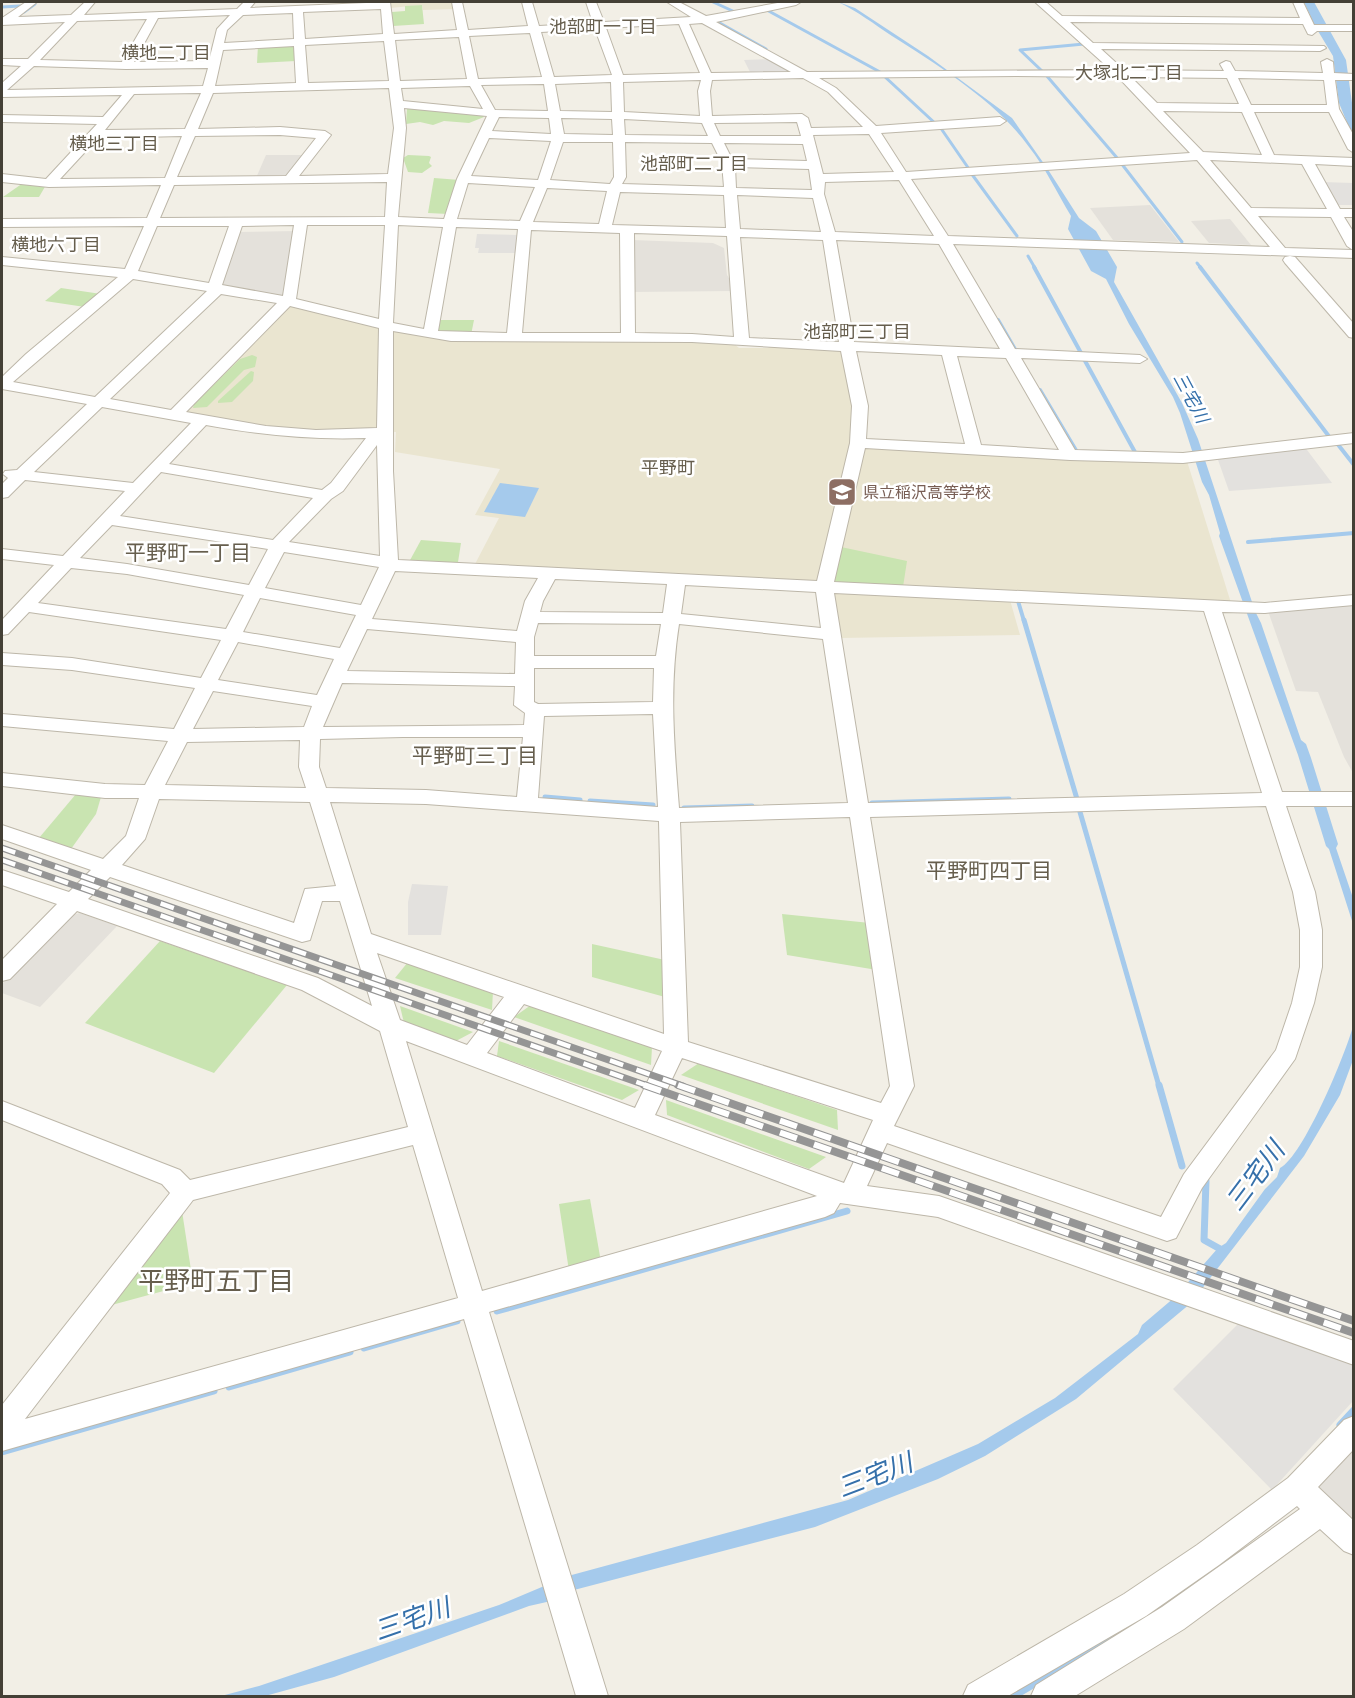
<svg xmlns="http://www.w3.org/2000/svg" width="1355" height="1698" font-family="'Archivo Narrow','Noto Sans JP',sans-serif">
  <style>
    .industrial { fill: #e4e1db }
    .education { fill: #eae5d0 }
    .green { fill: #c9e4b1 }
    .parking { fill: #e3e1de }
    .water { fill: #a5caec }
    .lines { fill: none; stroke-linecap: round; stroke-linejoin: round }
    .stream-far3 { stroke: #a5caec; stroke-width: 3 }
    .stream-far2 { stroke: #a5caec; stroke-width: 4 }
    .stream-far1 { stroke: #a5caec; stroke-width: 5 }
    .stream { stroke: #a5caec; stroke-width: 7 }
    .minor-casing { stroke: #bdb7a9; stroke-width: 2 }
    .minor { fill: #fff; fill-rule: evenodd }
    .rail-far1-casing { stroke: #959595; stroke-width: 7 }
    .rail-casing { stroke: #959595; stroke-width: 8 }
    .rail-far1 { stroke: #fff; stroke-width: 4.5; stroke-dasharray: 14; stroke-linecap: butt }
    .rail { stroke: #fff; stroke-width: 6; stroke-dasharray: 18; stroke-linecap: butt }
    .labels { text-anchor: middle; stroke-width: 5; stroke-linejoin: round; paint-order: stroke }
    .far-education-label { font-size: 16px; fill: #785e54; stroke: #fff; text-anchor: start }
    .far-neighbourhood-label { font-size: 18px; fill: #665e4d; stroke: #fff }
    .far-water-label { font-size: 18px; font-style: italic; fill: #3570aa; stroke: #fff }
    .far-quarter-label { font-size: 18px; fill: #665e4d; stroke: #fff }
    .neighbourhood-label { font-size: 21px; fill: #665e4d; stroke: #fff }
    .near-water-label { font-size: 26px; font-style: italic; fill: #3570aa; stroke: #fff }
    .near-neighbourhood-label { font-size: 26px; fill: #665e4d; stroke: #fff }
  </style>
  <rect width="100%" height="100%" fill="#f2efe6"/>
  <g class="industrial">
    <polygon points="266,155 307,155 289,176 256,178"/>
    <polygon points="1150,205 1179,242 1113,240 1090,208"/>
    <polygon points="1230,219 1251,245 1209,243 1191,221"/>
    <polygon points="296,231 287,297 221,287 237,232"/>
    <polygon points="632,240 713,243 724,248 727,275 732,283 733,291 632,292"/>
    <polygon points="1353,604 1353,773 1344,757 1318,692 1296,691 1268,611"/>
    <polygon points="80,913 117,926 40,1007 2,993 2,984 67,916"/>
    <polygon points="1353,1450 1353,1527 1315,1490"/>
  </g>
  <g class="education">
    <polygon points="390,2 453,2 455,9 423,10 422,5 390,8"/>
    <polygon points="287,305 403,331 689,339 733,343 739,348 768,348 771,345 843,350 855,406 853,444 1187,461 1231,603 1008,593 1020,635 841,638 834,595 839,591 821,581 474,566 499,518 475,515 500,469 395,452 396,432 292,432 182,413"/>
  </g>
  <g class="green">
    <polygon points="422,5 424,24 393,26 392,12 405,11 405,6"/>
    <polygon points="294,43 296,61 257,63 258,45"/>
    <polygon points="407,108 481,113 484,117 469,123 444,121 433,125 420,122 406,124"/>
    <polygon points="408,155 429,156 431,157 429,163 432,166 422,173 408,172 403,158"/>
    <polygon points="434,178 460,180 448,214 428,213"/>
    <polygon points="23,183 46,185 39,197 3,197"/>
    <polygon points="61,288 101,294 85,307 45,301"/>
    <polygon points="437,320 474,320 471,335 436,331"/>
    <polygon points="252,355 257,357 255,367 244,370 207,407 193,408 194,404 240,359"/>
    <polygon points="251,371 254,372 253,381 232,402 218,403 218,401"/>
    <polygon points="421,540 461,543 458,562 451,564 409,562"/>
    <polygon points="841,547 907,561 903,587 835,585 830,580"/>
    <polygon points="76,794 101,797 96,814 71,849 39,838"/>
    <polygon points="782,914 870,923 877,970 787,955"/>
    <polygon points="160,941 287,985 214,1073 85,1023"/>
    <polygon points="592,944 665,960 665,997 592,977"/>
    <polygon points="408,962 493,991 492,1010 395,978"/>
    <polygon points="531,1005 652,1047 651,1065 514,1017"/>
    <polygon points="400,1006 473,1032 456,1041 404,1023"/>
    <polygon points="499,1041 639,1090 622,1100 497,1056"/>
    <polygon points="699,1063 837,1110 838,1130 681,1075"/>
    <polygon points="666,1100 826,1157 809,1169 667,1115"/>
    <polygon points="590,1199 601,1262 569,1271 559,1204"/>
    <polygon points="182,1211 193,1283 108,1306"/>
  </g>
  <g class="parking">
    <polygon points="774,59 797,72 751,74 744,60"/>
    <polygon points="1322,182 1353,183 1353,205 1334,205"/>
    <polygon points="477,234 518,235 517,253 478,253 479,248 475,248"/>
    <polygon points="1304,446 1332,483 1229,491 1217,457"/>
    <polygon points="412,884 448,886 441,935 408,935 408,902"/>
    <polygon points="1239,1323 1353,1362 1353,1401 1272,1490 1173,1389"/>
  </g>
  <g class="water">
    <path d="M838 2 855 8 928 56 1012 118 1047 168 1079 218 1096 231 1117 267 1114 282 1182 403 1198 439 1255 611 1261 623 1301 740 1306 744 1311 758 1338 844 1336 848 1353 898V924L1329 849 1326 846 1298 755 1219 536 1220 533 1209 495 1202 482 1180 413 1173 397 1129 324 1106 279 1091 271 1068 229 1071 216C1057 193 1045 167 1029 147 997 102 939 66 892 36 874 24 857 11 838 2Z"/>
    <polygon points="1304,2 1314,2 1346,60 1353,110 1353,137 1339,103 1333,56 1315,26"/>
    <polygon points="500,483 539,488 525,517 484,512"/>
    <path d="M1353 1026V1060L1340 1095 1304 1156 1191 1303 1076 1399 985 1456 938 1479 815 1527 574 1590 551 1601 529 1606 334 1677 265 1696H221L259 1686 499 1605 568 1576 848 1500 978 1444 1055 1398 1138 1334 1142 1325 1175 1297 1218 1248 1226 1243 1265 1189 1277 1177 1280 1168C1303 1157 1346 1053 1353 1026Z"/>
  </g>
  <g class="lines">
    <g class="stream-far3">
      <polyline points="713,2 735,12"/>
      <polyline points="2,7 20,6"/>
      <polyline points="765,9 880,72"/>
      <polyline points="24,12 35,4"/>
      <polyline points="718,22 766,49"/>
      <polyline points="1042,71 1020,50 1084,44"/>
      <polyline points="1046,75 1118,159"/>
      <polyline points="884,76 937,125"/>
      <polyline points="940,127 969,169"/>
      <polyline points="1121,163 1182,242"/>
      <polyline points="971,173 1017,236"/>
      <polyline points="1028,256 1035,268"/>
      <polyline points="1197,263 1201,268"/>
    </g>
    <g class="stream-far2">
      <polyline points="1034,267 1081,353"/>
      <polyline points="1200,267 1331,439"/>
      <polyline points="998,320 1016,351"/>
      <polyline points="1084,359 1136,454"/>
      <polyline points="1040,390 1077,452 1080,452"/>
      <polyline points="1336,442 1354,465"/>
      <polyline points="1248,542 1354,533"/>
      <polyline points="1018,601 1024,621"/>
    </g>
    <g class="stream-far1">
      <polyline points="1024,620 1077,799"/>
      <polyline points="545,797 580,800"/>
      <polyline points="590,801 653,805"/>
      <polyline points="872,803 1009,799"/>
      <polyline points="684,808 752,806"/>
      <polyline points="1080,812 1159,1086"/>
    </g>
    <g class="stream">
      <polyline points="1159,1085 1182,1166"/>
      <polyline points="1206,1181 1204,1240 1222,1250"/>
      <polyline points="497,1311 847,1211"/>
      <polyline points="364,1348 457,1321"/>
      <polyline points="229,1387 350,1352"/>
      <polyline points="1340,1425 1354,1410"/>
      <polyline points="2,1452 214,1391"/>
      <polyline points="1014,1696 1114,1637"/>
    </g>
    <g class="minor-casing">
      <g id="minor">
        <path d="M26 2H37L18 17 71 15 85 2H95L84 15 237 9 244 2H255L250 8 390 2 394 34 457 30 452 2H462L468 30 528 26 522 2H532L539 26 593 23 586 2H596L604 22 691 17 667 2H679L706 16 783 2H801L796 5 716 22 807 72 1111 70 1035 2H1046L1062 16 1300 18 1293 2H1303L1314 25H1354V31H1317L1312 35 1308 34 1303 24 1070 22 1093 43 1324 46 1326 48 1320 51 1101 49 1124 70 1224 71 1220 64 1226 61 1230 62 1235 71 1323 73 1321 62 1327 59 1333 62 1334 73 1354 74V80H1335L1339 109 1354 136V153L1348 149 1329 112H1254L1274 155 1354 158V166L1315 164 1340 209H1354V217H1344L1354 233V258L953 244 1015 349 1140 355 1147 359 1140 363 1021 358 1075 450 1183 453 1354 433V443L1183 463 1070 460 865 448 834 582 1265 603 1354 595V605L1265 613 1222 612 1282 792H1354V806H1286L1315 892 1322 930V967L1314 1003 1295 1059 1202 1188 1176 1238 1167 1241 887 1143 867 1186 939 1196 1354 1341V1365L938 1217 840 1203 834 1213 825 1217 489 1312 608 1696H576L464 1319 2 1451V1405L170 1193 162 1184 2 1120V1101L180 1170 190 1180 408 1127 380 1031 302 990 77 911 10 979 2 981V960L57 904 2 885V870L69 892 91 870 2 839V825L103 859 126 836 139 798H105L2 786V773L105 784 145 785 168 741 2 726V714L174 729 195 688 72 670 2 665V653L72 658 201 678 221 640 29 612 8 634 2 635V620L54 565 2 559V549L63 556 125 491 25 480 8 497 2 498V484L8 478 3 474 5 471 17 470 87 404 2 389V377L26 354 118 277 2 265V257L125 269 144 226 2 227V219L147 218 161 185 49 187 2 182V174L46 179 97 124 2 122V115L103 117 122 95 2 97V83L21 66 2 65V59H28L65 22 2 25V18ZM381 9 383 34 305 39 303 12ZM293 13 294 39 224 43 227 30 243 15ZM230 15 217 29 209 61 134 62 158 18ZM147 19 122 62 40 60 77 21ZM702 23 791 72 711 73 689 24ZM679 24 700 73 623 75 606 28ZM595 29 612 75 554 77 541 32ZM530 33 542 77 478 79 469 36ZM459 37 467 79 400 81 395 40ZM384 41 389 81 308 83 305 45ZM294 46 296 83 215 86 223 50ZM34 66 126 69 208 68 203 86 7 90ZM1016 76 1118 77 1190 153 906 172 881 133 1000 125 1006 121 1000 117 876 126 836 88 819 78ZM1131 77 1227 78 1239 104 1157 103ZM803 78 828 92 863 127 811 128 808 118 802 114 712 116 710 91 712 80ZM1238 78 1324 80 1327 105H1251ZM701 80 698 91 700 116 624 112 623 82ZM611 82 612 112 560 111 555 84ZM544 84 548 111 495 110 481 85ZM470 86 483 109 403 101 401 88ZM389 88 394 128 388 174 299 176 331 135 325 131 280 127 198 129 213 93ZM201 93 185 129 105 130 134 94ZM404 108 487 116 457 179 444 219 398 217 406 128ZM1163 111 1242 112 1262 155 1203 152ZM499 117 549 118 551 134 492 131ZM561 118 612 119 613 135 564 134ZM624 119 702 123 708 136 625 135ZM797 122 801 136H720L714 123ZM869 134 894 172 823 174 813 135ZM280 135 316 138 286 176 177 177 195 136ZM182 136 165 178 60 179 98 138ZM489 138 551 141 538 180 471 176ZM563 142H613L614 177 610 184 550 180ZM625 142 712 143 722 163 724 187 622 184 626 177ZM724 143 803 144 807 161 732 159ZM1197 160 1270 247 948 236 911 179ZM1210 160 1302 164 1327 209 1251 208ZM735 167 809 169 812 190 736 188ZM899 180 934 236 835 232 824 194 825 182ZM387 182 385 217 160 218 174 185ZM468 183 535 187 520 221 457 219ZM547 188 607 191 599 224 533 222ZM620 192 724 195 726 228 612 225ZM737 195 813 198 821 232 740 229ZM1258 216 1331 217 1347 246 1353 250 1285 248ZM294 225 283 296 222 285 242 226ZM307 225H385L379 319 296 299ZM398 225 443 227 424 329 393 323ZM157 226H229L209 283 138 271ZM456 227 518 229 507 333 438 331ZM531 230 620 233 621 333H522ZM634 233 727 236 734 337 692 334 635 333ZM740 237 823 240 839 342 749 338ZM836 240 939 244 1000 349 854 342ZM133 279 207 291 95 397 13 382ZM221 294 277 303 171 410 110 399ZM290 306 379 328 377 428 316 430 266 426 186 412ZM393 331 451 341 692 342 841 351 852 406 850 443 817 581 398 560 393 471ZM856 351 942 355 965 444 866 439 868 406ZM957 356 1006 358 1059 450 981 445ZM102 407 191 423 133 483 34 472ZM206 425C260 435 311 440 366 438L331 483 322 490 169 464ZM377 445 380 556 289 542 331 499 343 491ZM161 472 313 498 273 540 120 516ZM112 525 268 549 249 585 127 564 80 558ZM284 552 379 567 361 605 265 588ZM71 568 127 574 244 595 226 629 38 603ZM395 571 538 578 525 601 517 631 372 619ZM555 579 667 584 663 613 540 612 543 601ZM685 585 816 592 821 628 681 614ZM834 593 1204 611 1262 793 868 803ZM260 598 356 615 340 648 243 632ZM538 623 661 624 656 656H534V637ZM679 624 823 639 848 803 679 808C674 744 669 688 679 624ZM367 629 516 642 515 674 347 671ZM238 642 334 659 317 695 218 680ZM534 668H654L653 702 538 704 534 702ZM342 683 515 686 514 705 525 713 524 725 323 727ZM213 691 312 706 304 727 193 729ZM653 714 658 807 538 798 544 716ZM403 737H523L517 797 426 790 326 788 319 767 320 739ZM300 740 299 767 306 788 165 785 187 742ZM159 799 310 802 336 886 305 889 294 923 122 865 145 839ZM330 802 426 804 659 821 664 1034 371 934ZM1266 806 1293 892 1300 930V967L1292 1003 1276 1050 1184 1174 1161 1217 894 1126 914 1086 870 817ZM850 817 890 1086 881 1103 688 1042 680 822ZM110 877 302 942 310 940 322 901H340L372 1006 318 978 88 899ZM377 953 504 997 467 1045 400 1020ZM524 1004 662 1051 635 1108 487 1053ZM406 1041 817 1196 482 1291ZM682 1058 873 1120 844 1183 655 1115ZM413 1145 458 1298 25 1419 193 1200Z"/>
        <polygon points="1290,256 1295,257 1354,324 1354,338 1349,337 1285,263 1283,260 1285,257"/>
        <polygon points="1354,1416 1354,1449 1318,1487 1354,1521 1354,1555 1344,1551 1320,1529 1184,1629 1075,1696 1031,1696 1036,1685 1162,1607 1300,1509 1297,1506 1219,1565 1146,1616 1008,1696 963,1696 968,1685 1124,1594 1197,1545 1288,1478 1344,1420"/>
      </g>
    </g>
    <use href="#minor" class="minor"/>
    <g class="rail-far1-casing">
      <g id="rail-far1">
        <polyline points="2,848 683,1086"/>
        <polyline points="2,860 648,1086"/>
      </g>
    </g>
    <g class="rail-casing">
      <g id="rail">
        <polyline points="644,1085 1354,1333"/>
        <polyline points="678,1085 1354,1321"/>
      </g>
    </g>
    <use href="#rail-far1" class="rail-far1"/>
    <use href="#rail" class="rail"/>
  </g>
  <defs>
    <g id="school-square" transform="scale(1.5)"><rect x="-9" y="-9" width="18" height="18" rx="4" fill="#8d6e63" stroke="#fff"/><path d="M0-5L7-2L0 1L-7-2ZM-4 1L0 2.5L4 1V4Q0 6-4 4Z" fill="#fff"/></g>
  </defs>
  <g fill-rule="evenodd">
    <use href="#school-square" x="842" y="492"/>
  </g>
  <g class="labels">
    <g class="far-education-label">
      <text x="863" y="498">県立稲沢高等学校</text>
    </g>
    <g class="far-neighbourhood-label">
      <text x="603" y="33">池部町一丁目</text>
      <text x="166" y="59">横地二丁目</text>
      <text x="1129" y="79">大塚北二丁目</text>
      <text x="114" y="150">横地三丁目</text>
      <text x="694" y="170">池部町二丁目</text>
      <text x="56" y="251">横地六丁目</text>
      <text x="857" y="338">池部町三丁目</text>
    </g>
    <g class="far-water-label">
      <text transform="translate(1191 398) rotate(62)" y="6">三宅川</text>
    </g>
    <g class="far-quarter-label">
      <text x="668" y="474">平野町</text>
    </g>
    <g class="neighbourhood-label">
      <text x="188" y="560">平野町一丁目</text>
      <text x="475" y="763">平野町三丁目</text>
      <text x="989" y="878">平野町四丁目</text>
    </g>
    <g class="near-water-label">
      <text transform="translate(1255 1176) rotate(-53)" y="9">三宅川</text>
      <text transform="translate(875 1475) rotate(-21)" y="9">三宅川</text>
      <text transform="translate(412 1619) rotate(-19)" y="9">三宅川</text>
    </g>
    <g class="near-neighbourhood-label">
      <text x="216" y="1290">平野町五丁目</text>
    </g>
  </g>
  <rect width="1355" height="1698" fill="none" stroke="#444036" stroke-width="6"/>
</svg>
